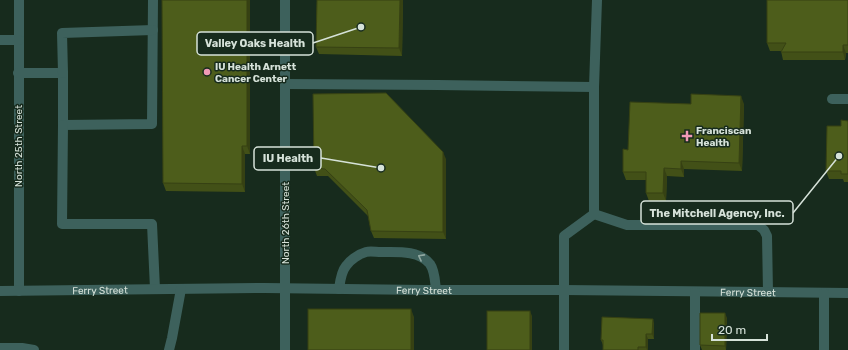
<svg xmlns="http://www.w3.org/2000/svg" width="848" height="350" font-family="Rubik,sans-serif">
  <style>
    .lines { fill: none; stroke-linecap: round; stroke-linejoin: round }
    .minor { stroke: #3d615c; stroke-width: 10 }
    .wall { fill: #425017 }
    .shaded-wall { fill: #364113 }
    .building { fill: #4d5d1b; stroke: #364113 }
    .oneway { stroke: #91a8a1 }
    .poi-dot { fill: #f09ab6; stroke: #172b1d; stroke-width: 1.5 }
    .labels { text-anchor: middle; stroke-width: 3; stroke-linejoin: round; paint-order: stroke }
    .poi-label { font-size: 10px; font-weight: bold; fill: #d6e2d9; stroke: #172b1d; text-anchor: start }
    .street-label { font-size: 10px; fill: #d6e2d9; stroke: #172b1d }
    .leader { fill: none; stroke: #d6e2d9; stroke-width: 1.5 }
    .callout-dot { fill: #d6e2d9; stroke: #172b1d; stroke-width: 1.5 }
    .callout { fill: #172b1d; stroke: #d6e2d9; stroke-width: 1.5 }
    .callout-label { font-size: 11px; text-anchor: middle; font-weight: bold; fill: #d6e2d9 }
  </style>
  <rect width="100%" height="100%" fill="#172b1d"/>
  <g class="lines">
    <g class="minor">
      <polyline points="19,0 19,291"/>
      <polyline points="0,40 19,40"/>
      <polyline points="18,73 63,73 63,125 152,124 153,0"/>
      <polyline points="63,73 62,33 153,30"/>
      <polyline points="285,84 437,85 594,87"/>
      <polyline points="832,99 848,99"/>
      <polyline points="63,125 62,224 152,224 155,289"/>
      <polyline points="594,214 627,225 758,225 764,230 767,236 768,292"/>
      <path d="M339 289C340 282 341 272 346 266 350 260 359 254 366 252 370 251 376 252 381 252 397 252 419 250 430 264 435 271 435 282 436 290"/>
      <path id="s1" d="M0 291 265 288 424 290H564L848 293"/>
      <polyline points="0,348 22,348 34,350"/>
      <polyline points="169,350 172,338 181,289"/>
      <polyline points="285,350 285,0"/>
      <polyline points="564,350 564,236 594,214 594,87 597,0"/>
      <polyline points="695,350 695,292"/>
      <polyline points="824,350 824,293"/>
    </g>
  </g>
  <g class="wall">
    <polygon points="250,0 250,154 245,154 245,192 166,191 163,183"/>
    <polygon points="317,0 403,0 402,56 319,54 316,47"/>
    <polygon points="848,0 848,53 846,53 845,60 783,60 781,51 770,51 767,43"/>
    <polygon points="691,104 744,104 742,171 684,169 684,177 667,176 666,201 649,201 646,193 646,180 626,180 623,172 628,150"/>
    <polygon points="848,121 848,182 844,182 843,179 829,179 826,171 841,126"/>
    <polygon points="446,159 446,239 374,238 371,231 368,216 328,176 317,176 314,168"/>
    <polygon points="727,318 726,350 702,350 700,345"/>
    <polygon points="654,323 654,339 648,339 648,350 603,350 603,345 601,340"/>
  </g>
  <g class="shaded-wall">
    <polygon points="247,0 250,0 250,154 247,146"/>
    <polygon points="400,0 403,0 402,56 399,48"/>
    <polygon points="843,45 846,53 845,60 843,52"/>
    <polygon points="741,96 744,104 742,171 739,163"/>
    <polygon points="242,146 245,154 245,192 242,184"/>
    <polygon points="443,152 446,159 446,239 443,232"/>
    <polygon points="681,161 684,169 684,177 681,169"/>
    <polygon points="664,168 667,176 666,201 663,193"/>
    <polygon points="411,309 414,317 414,350 411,350"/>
    <polygon points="530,311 532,316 532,350 530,350"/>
    <polygon points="725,313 727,318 726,350 725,346"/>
    <polygon points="653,319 654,323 654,339 652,334"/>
    <polygon points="646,334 648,339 648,350 647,350 646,347"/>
  </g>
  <g class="building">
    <polygon points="162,0 247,0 247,146 242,146 242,184 163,183"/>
    <polygon points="317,0 400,0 399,48 316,47"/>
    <polygon points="767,0 848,0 848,45 843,45 843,52 781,52 786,43 767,43"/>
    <polygon points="386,93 443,152 443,232 371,231 367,210 325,169 314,168 313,94"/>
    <polygon points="691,94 741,96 739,163 681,161 681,169 664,168 663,193 646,193 646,172 623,172 623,149 628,150 630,102 691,104"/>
    <polygon points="841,120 848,121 848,174 841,174 841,171 826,171 827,126 841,126"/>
    <rect x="308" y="309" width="103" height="41"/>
    <rect x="487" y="311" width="43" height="39"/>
    <polygon points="700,313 725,313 725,346 700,345"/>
    <polygon points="602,317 653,319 652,334 646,334 646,347 638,347 638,350 603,350 603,340 601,340"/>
  </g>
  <defs><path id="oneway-chevron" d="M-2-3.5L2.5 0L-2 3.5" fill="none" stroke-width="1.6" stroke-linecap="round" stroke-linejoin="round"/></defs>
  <use class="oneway" href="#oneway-chevron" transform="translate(421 257) rotate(-152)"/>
  <g class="poi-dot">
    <circle cx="207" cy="72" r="4"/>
    <path d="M685 130h4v4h4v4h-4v4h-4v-4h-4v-4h4z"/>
  </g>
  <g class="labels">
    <g class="poi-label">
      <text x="215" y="70">IU Health Arnett<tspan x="215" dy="12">Cancer Center</tspan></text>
      <text x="696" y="134">Franciscan<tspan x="696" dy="12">Health</tspan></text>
    </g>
    <g class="street-label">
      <text transform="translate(18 146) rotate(-90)" y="4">North 25th Street</text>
      <text transform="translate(285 223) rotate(-90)" y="4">North 26th Street</text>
      <text dy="4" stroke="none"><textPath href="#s1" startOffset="100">Ferry Street</textPath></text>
      <text dy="4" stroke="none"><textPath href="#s1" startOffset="424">Ferry Street</textPath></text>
      <text dy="4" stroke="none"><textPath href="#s1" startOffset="748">Ferry Street</textPath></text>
    </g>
  </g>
  <path class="leader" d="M361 27L313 43M381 168L321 158M839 156L793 213"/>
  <g class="callout-dot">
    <circle cx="361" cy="27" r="4"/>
    <circle cx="381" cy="168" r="4"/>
    <circle cx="839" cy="156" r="4"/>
  </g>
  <g class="callout">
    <rect x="197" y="32" width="116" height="23" rx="4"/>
    <rect x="254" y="147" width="67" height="23" rx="4"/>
    <rect x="641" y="201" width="152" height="23" rx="4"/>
  </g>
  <g class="callout-label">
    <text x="255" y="47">Valley Oaks Health</text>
    <text x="288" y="162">IU Health</text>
    <text x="717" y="217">The Mitchell Agency, Inc.</text>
  </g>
  <path d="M712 334v6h55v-6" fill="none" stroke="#d6e2d9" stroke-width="2"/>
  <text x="718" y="334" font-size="12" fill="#d6e2d9" stroke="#172b1d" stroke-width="3" paint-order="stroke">20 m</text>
</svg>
